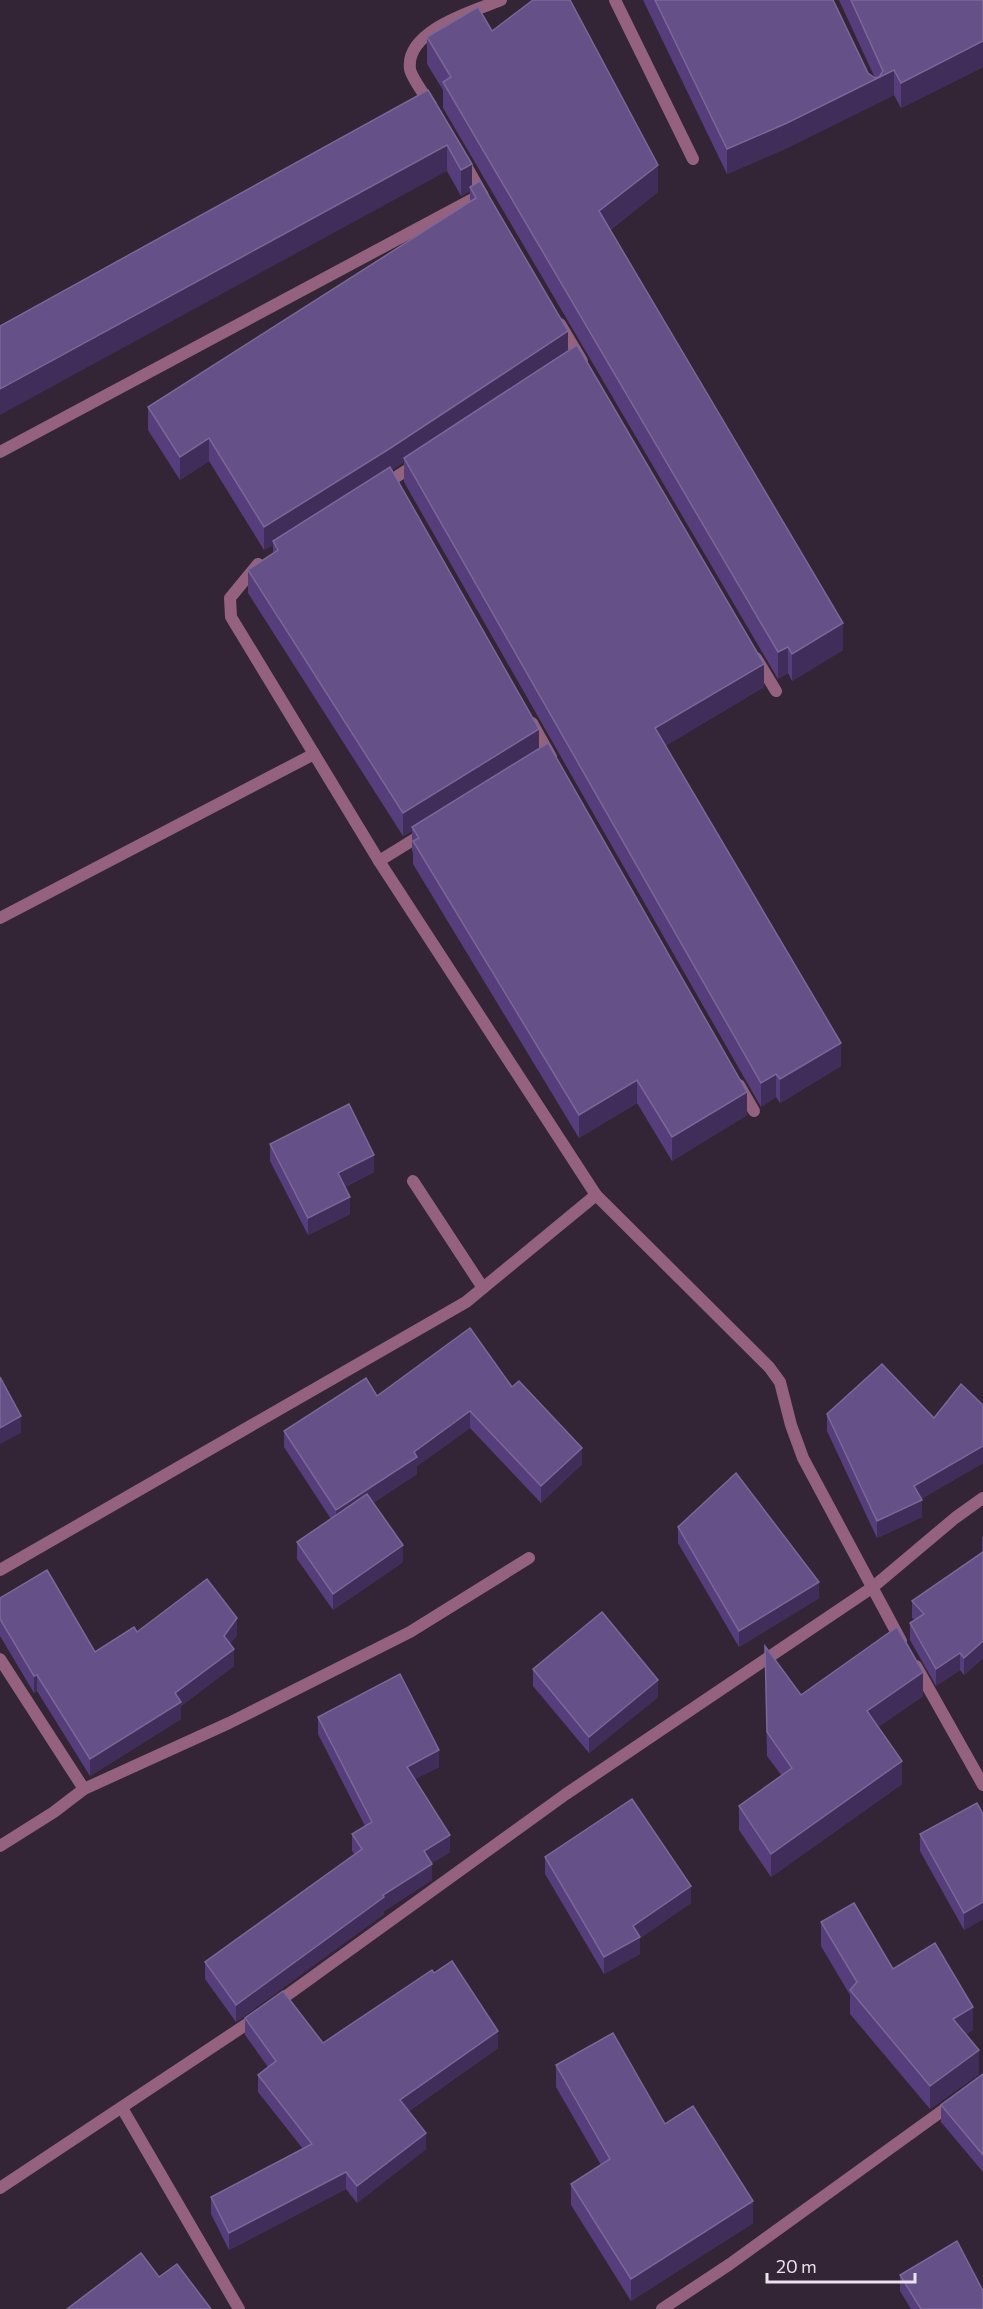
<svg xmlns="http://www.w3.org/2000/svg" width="983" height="2309" font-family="Commissioner,sans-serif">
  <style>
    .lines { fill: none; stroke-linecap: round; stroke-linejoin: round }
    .street { stroke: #94627f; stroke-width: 12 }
    .wall { fill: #563e7c }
    .shaded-wall { fill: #412d5a }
    .building { fill: #665088; stroke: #7b6798; stroke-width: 1.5 }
  </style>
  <rect width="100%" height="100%" fill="#332535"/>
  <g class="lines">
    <g class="street">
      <polyline points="615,0 693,159"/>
      <path d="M431 105C426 97 411 77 410 69 405 30 474 11 501 0"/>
      <polyline points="464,162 483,196"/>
      <polyline points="560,324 582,361"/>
      <polyline points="0,452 482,194"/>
      <polyline points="382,486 418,463"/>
      <polyline points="258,564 230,598 231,617 379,861 596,1195"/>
      <polyline points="756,658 776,691"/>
      <polyline points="532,723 551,757"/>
      <polyline points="379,861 426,832"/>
      <polyline points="0,918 314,754"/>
      <polyline points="739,1085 754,1111"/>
      <polyline points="413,1181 483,1288"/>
      <polyline points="0,1570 466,1302 596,1195 769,1367 780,1382 791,1425 803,1458 901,1641"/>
      <polyline points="0,1659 84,1789"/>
      <polyline points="916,1666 983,1785"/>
      <polyline points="0,1846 54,1812 84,1789 229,1723 410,1632 529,1558"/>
      <polyline points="275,2004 566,1794 873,1587 955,1518 983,1498"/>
      <polyline points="122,2108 239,2309"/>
      <polyline points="0,2188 259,2016"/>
      <polyline points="662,2309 730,2264 953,2103"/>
    </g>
  </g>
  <g class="wall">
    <polygon points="643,0 833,0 868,73 875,78 839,0 983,0 983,67 901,108 894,95 787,148 727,174"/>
    <polygon points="492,31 658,192 610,230 843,650 792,681 788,673 778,679 443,108 443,90 427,64 427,37"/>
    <polygon points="428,90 472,186 764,687 665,746 841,1066 780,1103 776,1097 761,1107 404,482 404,462 392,470 539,748 747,1115 672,1161 637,1103 579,1138 413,864 413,853 412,850 412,831 403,836 248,593 248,570 273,554 273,545 264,550 209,461 180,480 148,430 148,407 470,202 470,191 461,196 447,171"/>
    <polygon points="270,1144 374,1172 345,1187 350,1214 308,1235 270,1161"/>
    <polygon points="512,1387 582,1464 541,1503 470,1428 417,1466 417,1474 373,1503 403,1562 333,1610 297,1559 297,1542 331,1519 284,1447 284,1431 377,1396"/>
    <polygon points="983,1405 983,1463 921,1499 922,1517 877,1538 827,1431 827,1414 934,1418"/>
    <polygon points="678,1527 819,1598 739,1647 678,1543"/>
    <polygon points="983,1536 983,1658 964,1675 960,1670 936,1686 910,1640 910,1623 915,1620 912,1618 912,1601 982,1553 982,1537"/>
    <polygon points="0,1598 95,1652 137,1632 237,1635 230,1644 234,1666 181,1706 181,1719 90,1776 37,1691 34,1693 0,1636"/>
    <polygon points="765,1646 801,1695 923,1696 878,1727 902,1784 771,1877 739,1830 739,1806 782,1776 767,1756"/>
    <polygon points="533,1669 658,1697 589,1753 533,1686"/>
    <polygon points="318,1717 439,1767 415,1779 450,1852 432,1863 432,1880 384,1911 384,1914 236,2022 205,1979 205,1962 355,1855 352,1851 352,1834 365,1826 318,1734"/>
    <polygon points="983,1814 983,1919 964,1930 920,1851 920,1834"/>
    <polygon points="545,1857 691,1903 640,1938 640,1954 604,1974 545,1874"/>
    <polygon points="821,1922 893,1969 973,2030 966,2034 979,2074 930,2109 850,2014 850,1995 821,1946"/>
    <polygon points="245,2018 323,2043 498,2048 409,2111 426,2149 357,2203 346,2189 229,2250 211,2214 211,2197 303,2149 258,2092 258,2075 268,2067 245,2035"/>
    <polygon points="556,2065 665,2124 753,2223 631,2301 571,2205 571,2184 601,2165 556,2087"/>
    <polygon points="983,2074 983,2172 941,2122 941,2105"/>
    <polygon points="900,2275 983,2309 911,2309 900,2291"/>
  </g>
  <g class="shaded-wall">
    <polygon points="983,41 983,67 901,108 901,83"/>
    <polygon points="894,70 894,95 787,148 727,174 727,149"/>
    <polygon points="447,145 447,171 0,415 0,389"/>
    <polygon points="472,164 472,190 470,187 470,191 461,196 461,170"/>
    <polygon points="658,165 658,192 599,238 599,211"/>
    <polygon points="568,331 568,354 404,458 404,462 389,472 273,541 273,545 264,550 264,527"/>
    <polygon points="209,438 209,461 180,480 180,457"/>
    <polygon points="843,623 843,650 792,681 792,654"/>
    <polygon points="788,647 788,673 778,679 778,652"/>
    <polygon points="764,664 764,687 655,752 655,728"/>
    <polygon points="539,729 539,752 412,827 412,831 403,836 403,813"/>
    <polygon points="841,1043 841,1066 780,1103 780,1079"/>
    <polygon points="776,1074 776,1097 761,1107 761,1083"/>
    <polygon points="637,1080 637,1103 579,1138 579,1115"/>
    <polygon points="747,1092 747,1115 672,1161 672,1137"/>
    <polygon points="374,1155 374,1172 338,1190 338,1173"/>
    <polygon points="350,1197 350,1214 308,1235 308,1218"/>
    <polygon points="470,1411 470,1428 417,1466 417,1474 336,1527 336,1510"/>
    <polygon points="21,1416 21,1433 0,1444 0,1428"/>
    <polygon points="983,1446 983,1463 914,1503 914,1486"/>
    <polygon points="582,1448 582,1464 541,1503 541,1486"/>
    <polygon points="922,1500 922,1517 877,1538 877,1521"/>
    <polygon points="403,1545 403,1562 333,1610 333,1594"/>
    <polygon points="819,1582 819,1598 739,1647 739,1631"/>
    <polygon points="237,1618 237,1635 224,1653 224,1636"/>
    <polygon points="983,1641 983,1658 964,1675 964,1658"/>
    <polygon points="234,1649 234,1666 181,1706 181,1719 90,1776 90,1759"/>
    <polygon points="960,1653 960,1670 936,1686 936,1669"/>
    <polygon points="923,1672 923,1696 867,1735 867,1711"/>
    <polygon points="37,1675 37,1691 34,1693 34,1676"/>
    <polygon points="658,1680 658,1697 589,1753 589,1737"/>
    <polygon points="439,1750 439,1767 407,1783 407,1767"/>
    <polygon points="902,1761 902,1784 771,1877 771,1854"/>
    <polygon points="450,1835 450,1852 424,1868 424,1851"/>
    <polygon points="432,1864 432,1880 384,1911 384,1914 236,2022 236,2005 383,1895"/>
    <polygon points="691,1886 691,1903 640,1938 640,1954 604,1974 604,1957 633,1926"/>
    <polygon points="983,1902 983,1919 964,1930 964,1913"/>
    <polygon points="973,2007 973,2030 953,2042 953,2019"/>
    <polygon points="498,2031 498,2048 400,2117 400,2100"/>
    <polygon points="979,2050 979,2074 930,2109 930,2086"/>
    <polygon points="426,2133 426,2149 357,2203 357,2186"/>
    <polygon points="346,2172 346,2189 229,2250 229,2233"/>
    <polygon points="753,2201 753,2223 631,2301 631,2279"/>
  </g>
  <g class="building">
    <polygon points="533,0 570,0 658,165 599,211 843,623 792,654 788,647 778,652 443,82 451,77 427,37 478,7 492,31"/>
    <polygon points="655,0 833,0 868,73 875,78 879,77 883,71 851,0 983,0 983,41 901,83 894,70 787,123 727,149"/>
    <polygon points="428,90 472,164 461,170 447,145 0,389 0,326"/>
    <polygon points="480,181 568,331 389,449 264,527 209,438 180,457 148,407 476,198 470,187"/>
    <polygon points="577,345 764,664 655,728 841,1043 780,1079 776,1074 761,1083 404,458"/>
    <polygon points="390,467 539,729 403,813 248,570 278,550 273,541"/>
    <polygon points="548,743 747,1092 672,1137 637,1080 579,1115 413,841 419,838 412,827"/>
    <polygon points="349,1104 374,1155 338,1173 350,1197 308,1218 270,1144"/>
    <polygon points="470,1328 512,1387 519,1381 582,1448 541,1486 470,1411 414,1452 417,1457 336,1510 284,1431 366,1378 377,1396"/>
    <polygon points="882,1364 934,1418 961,1384 983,1405 983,1446 914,1486 922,1500 877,1521 827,1414"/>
    <polygon points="0,1377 21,1416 0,1428"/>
    <polygon points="736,1473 819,1582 739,1631 678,1527"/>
    <polygon points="367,1494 403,1545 333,1594 297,1542"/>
    <polygon points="983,1552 983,1641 964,1658 960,1653 936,1669 910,1623 924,1614 912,1601"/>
    <polygon points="47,1570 95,1652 134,1627 137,1632 207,1579 237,1618 224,1636 234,1649 175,1693 181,1702 90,1759 37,1675 34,1676 0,1619 0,1598"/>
    <polygon points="602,1612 658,1680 589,1737 533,1669"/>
    <polygon points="897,1627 923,1672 867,1711 902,1761 771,1854 739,1806 792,1768 767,1732 765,1646 801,1695"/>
    <polygon points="400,1674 439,1750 407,1767 450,1835 424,1851 432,1864 383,1895 384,1897 236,2005 205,1962 362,1849 352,1834 372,1822 318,1717"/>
    <polygon points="632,1799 691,1886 633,1926 640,1937 604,1957 545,1857"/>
    <polygon points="977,1803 983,1814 983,1902 964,1913 920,1834"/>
    <polygon points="854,1903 893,1969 935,1943 973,2007 953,2019 979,2050 930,2086 850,1990 857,1982 821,1922"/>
    <polygon points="452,1961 498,2031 400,2100 426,2133 357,2186 346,2172 229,2233 211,2197 312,2144 258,2075 276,2061 245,2018 283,1991 323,2043 432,1970 434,1973"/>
    <polygon points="613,2033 665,2124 693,2106 753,2201 631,2279 571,2184 610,2159 556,2065"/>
    <polygon points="983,2074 983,2155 941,2105"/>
    <polygon points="957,2241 983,2291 983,2309 921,2309 900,2275"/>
    <polygon points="141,2253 159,2277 177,2264 211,2309 67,2309"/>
  </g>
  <path d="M767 2273v9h148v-9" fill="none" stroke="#ebe2ed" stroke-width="3"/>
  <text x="776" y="2273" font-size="18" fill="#ebe2ed" stroke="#332535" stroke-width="4.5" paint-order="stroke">20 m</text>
</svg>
